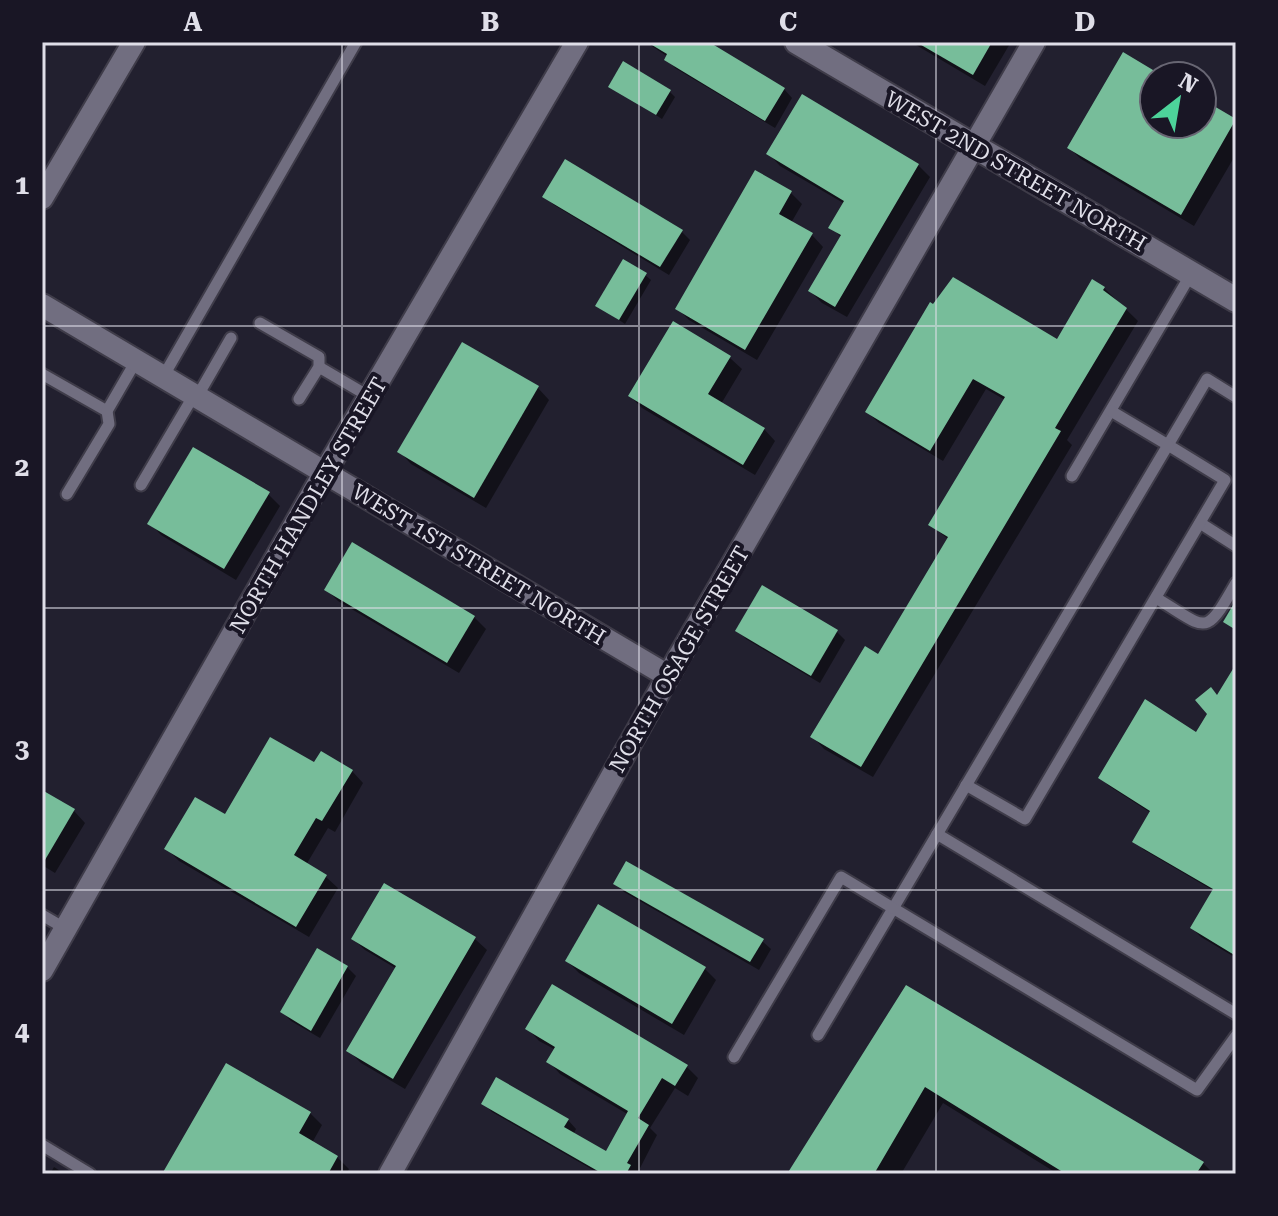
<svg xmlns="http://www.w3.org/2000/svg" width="1278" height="1216" font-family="'Roboto Serif',serif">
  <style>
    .shadow { fill: #0007 }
    .building { fill: #77bd9a }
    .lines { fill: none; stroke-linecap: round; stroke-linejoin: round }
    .service-casing { stroke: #3f3c49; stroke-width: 15 }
    .minor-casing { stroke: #3f3c49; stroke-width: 26 }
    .tertiary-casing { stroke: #3f3c49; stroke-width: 28 }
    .service { stroke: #716e80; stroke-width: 11 }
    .minor { stroke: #716e80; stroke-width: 22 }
    .tertiary { stroke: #716e80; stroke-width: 24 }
    .grid { fill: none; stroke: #dfdee8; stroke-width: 2; stroke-opacity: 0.55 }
    .labels { text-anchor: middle; stroke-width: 8; stroke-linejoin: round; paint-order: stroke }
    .street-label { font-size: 22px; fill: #dfdee8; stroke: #191625 }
    .neatline { fill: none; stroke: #dfdee8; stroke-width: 3 }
    .grid-label { font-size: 26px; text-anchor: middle; font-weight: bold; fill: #dfdee8 }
  </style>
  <rect width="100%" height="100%" fill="#22202f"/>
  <g class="shadow">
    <polygon points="646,42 705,42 784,89 792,98 775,128 675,68 667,59 668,57"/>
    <polygon points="911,42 1011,42 985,86"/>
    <polygon points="1123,55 1159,76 1154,76 1154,124 1202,124 1202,101 1236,121 1236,154 1194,226 1081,159 1069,148"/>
    <polygon points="611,86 669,91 675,97 662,119"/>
    <polygon points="769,154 918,165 930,177 847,317 822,303 810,291 842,238 831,227 845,204 780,166"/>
    <polygon points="791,193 802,204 791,223 812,235 823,247 757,360 689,320 677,308"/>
    <polygon points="545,196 681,231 690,240 669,275 554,205"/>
    <polygon points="645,275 651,280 625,324 597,305"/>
    <polygon points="1104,288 1138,321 1067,440 1072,445 873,777 824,749 813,737 879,657 949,540 931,525 1005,400 986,389 943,461 879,423 867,412 1057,342"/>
    <polygon points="730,358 742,369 721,404 764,429 775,441 755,475 642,408 630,396"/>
    <polygon points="538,388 549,400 486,508 411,464 400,452"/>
    <polygon points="268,494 280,506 236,580 161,535 150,523"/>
    <polygon points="326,589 474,617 486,629 459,673 338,601"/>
    <polygon points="737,630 837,632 845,640 820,683 746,639"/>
    <polygon points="1236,667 1236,958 1201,937 1192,928 1214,891 1144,850 1135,841 1151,813 1109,786 1100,777 1197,735"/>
    <polygon points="315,765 352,771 363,783 335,832 328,828 306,865 326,877 338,888 309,937 179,861 167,849"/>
    <polygon points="42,792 74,811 85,823 55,873 42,865"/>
    <polygon points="615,884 762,941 771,949 759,970 624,892"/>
    <polygon points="353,939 475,939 487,950 405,1089 361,1063 349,1051 397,969 365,950"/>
    <polygon points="567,961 704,968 716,980 684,1035 579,973"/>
    <polygon points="347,967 356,976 320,1038 291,1021 282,1012"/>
    <polygon points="907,987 1203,1163 1214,1174 1058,1174 943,1103 901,1174 789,1174"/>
    <polygon points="528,1029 686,1066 698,1078 688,1096 675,1088 650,1128 657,1135 637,1174 600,1174 492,1112 483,1103 568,1120 576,1129 573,1135 607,1154 629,1115 560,1074 549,1062 556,1050 539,1041"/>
    <polygon points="310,1113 322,1125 312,1143 337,1157 349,1169 346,1174 165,1174"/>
    <polygon points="54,1167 65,1174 50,1174"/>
  </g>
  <g class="building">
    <polygon points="647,42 709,42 785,88 765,121 664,60 667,54"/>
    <polygon points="916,42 992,42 973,75"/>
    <polygon points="1123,52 1163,76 1154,76 1154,124 1202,124 1202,99 1236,119 1181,215 1067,148"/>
    <polygon points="623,61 671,90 656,115 608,87"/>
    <polygon points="802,94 919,164 835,307 808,291 841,235 828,228 844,201 766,154"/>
    <polygon points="565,159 683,230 660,267 542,197"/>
    <polygon points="755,170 792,191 779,214 813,233 745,350 675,309"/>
    <polygon points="623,259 647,273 619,320 595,306"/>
    <polygon points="953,277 1057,339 1092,279 1105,287 1103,290 1127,308 1055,428 1061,431 861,767 810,737 865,646 878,654 948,537 928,525 1005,397 973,379 930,451 865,412 930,302 933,304"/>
    <polygon points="673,321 731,356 708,394 765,428 743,465 628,396"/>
    <polygon points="462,342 539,386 474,498 397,452"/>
    <polygon points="193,447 270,492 224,569 147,524"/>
    <polygon points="352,542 475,616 447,663 324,590"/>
    <polygon points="762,585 838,630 811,676 735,631"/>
    <polygon points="1236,600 1236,630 1223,622"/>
    <polygon points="1236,664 1236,956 1190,928 1213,889 1132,842 1150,811 1098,778 1145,699 1196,732 1207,714 1195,700 1211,687 1217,695"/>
    <polygon points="270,737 314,762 321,751 353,770 322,821 316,818 294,855 327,875 296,927 164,849 195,797 225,814"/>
    <polygon points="42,790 75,809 42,865"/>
    <polygon points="626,861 764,939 750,962 613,884"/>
    <polygon points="384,883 476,937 393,1079 346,1051 396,966 351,939"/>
    <polygon points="598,904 706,967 672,1024 565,961"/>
    <polygon points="317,948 348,966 311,1031 280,1012"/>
    <polygon points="552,984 688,1065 675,1086 662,1078 638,1118 649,1125 627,1163 631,1165 626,1174 603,1174 481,1104 496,1077 569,1119 564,1127 606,1151 628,1111 546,1062 555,1047 525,1029"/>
    <polygon points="906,985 1204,1162 1196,1174 1066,1174 925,1087 874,1174 787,1174"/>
    <polygon points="226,1063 311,1112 299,1133 338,1156 328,1174 162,1174"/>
  </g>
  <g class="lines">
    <g class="service-casing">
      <g id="service">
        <polyline points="260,323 319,357 319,367 299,399"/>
        <polyline points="319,367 370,397"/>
        <polyline points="42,374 107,411 109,424 67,494"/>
        <polyline points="163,377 356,42"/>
        <polyline points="197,397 231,338"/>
        <polyline points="107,411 136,361"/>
        <polyline points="1072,476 1191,274"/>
        <polyline points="141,485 194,395"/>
        <polyline points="1200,523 1236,546"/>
        <path d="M1156 598C1208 629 1204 639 1236 583"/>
        <polyline points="966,785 1025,819 1225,480 1168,445 1207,379 1236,397"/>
        <polyline points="937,834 1236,1014"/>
        <polyline points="42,915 66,929"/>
        <polyline points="818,1035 1168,445 1111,411"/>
        <polyline points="734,1057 841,877 1197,1090 1236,1036"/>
        <polyline points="42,1145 90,1174"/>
      </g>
    </g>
    <g class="minor-casing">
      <g id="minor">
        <polyline points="42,198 134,42"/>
        <polyline points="42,305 668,676"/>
        <polyline points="42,970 325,472 577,42"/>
        <polyline points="390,1174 668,676 1034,42"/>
      </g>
    </g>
    <g class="tertiary-casing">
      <polyline id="tertiary" points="797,42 1236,300"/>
    </g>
    <use href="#service" class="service"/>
    <use href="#minor" class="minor"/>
    <use href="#tertiary" class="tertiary"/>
  </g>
  <path class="grid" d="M342 42V1174M639 42V1174M936 42V1174M42 326H1236M42 608H1236M42 890H1236"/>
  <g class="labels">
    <g class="street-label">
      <text transform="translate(1016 171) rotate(30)" y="8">WEST 2ND STREET NORTH</text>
      <text transform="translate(308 505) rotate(-60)" y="8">NORTH HANDLEY STREET</text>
      <text transform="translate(479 564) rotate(31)" y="8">WEST 1ST STREET NORTH</text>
      <text transform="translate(679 659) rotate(-60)" y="8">NORTH OSAGE STREET</text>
    </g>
  </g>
  <rect width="1278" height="1216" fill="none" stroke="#191625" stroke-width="88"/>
  <g transform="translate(1178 100) rotate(31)"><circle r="38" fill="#191625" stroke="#686673" stroke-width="2"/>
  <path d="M0-6L14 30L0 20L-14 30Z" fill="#4dd39a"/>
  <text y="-12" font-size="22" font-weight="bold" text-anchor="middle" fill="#dfdee8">N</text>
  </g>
  <rect x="44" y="44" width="1190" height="1128" class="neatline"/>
  <g class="grid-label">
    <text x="193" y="31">A</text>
    <text x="490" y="31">B</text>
    <text x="788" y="31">C</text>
    <text x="1085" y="31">D</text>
    <text x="22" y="194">1</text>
    <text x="22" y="476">2</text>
    <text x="22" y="758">3</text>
    <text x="22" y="1040">4</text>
  </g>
</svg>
